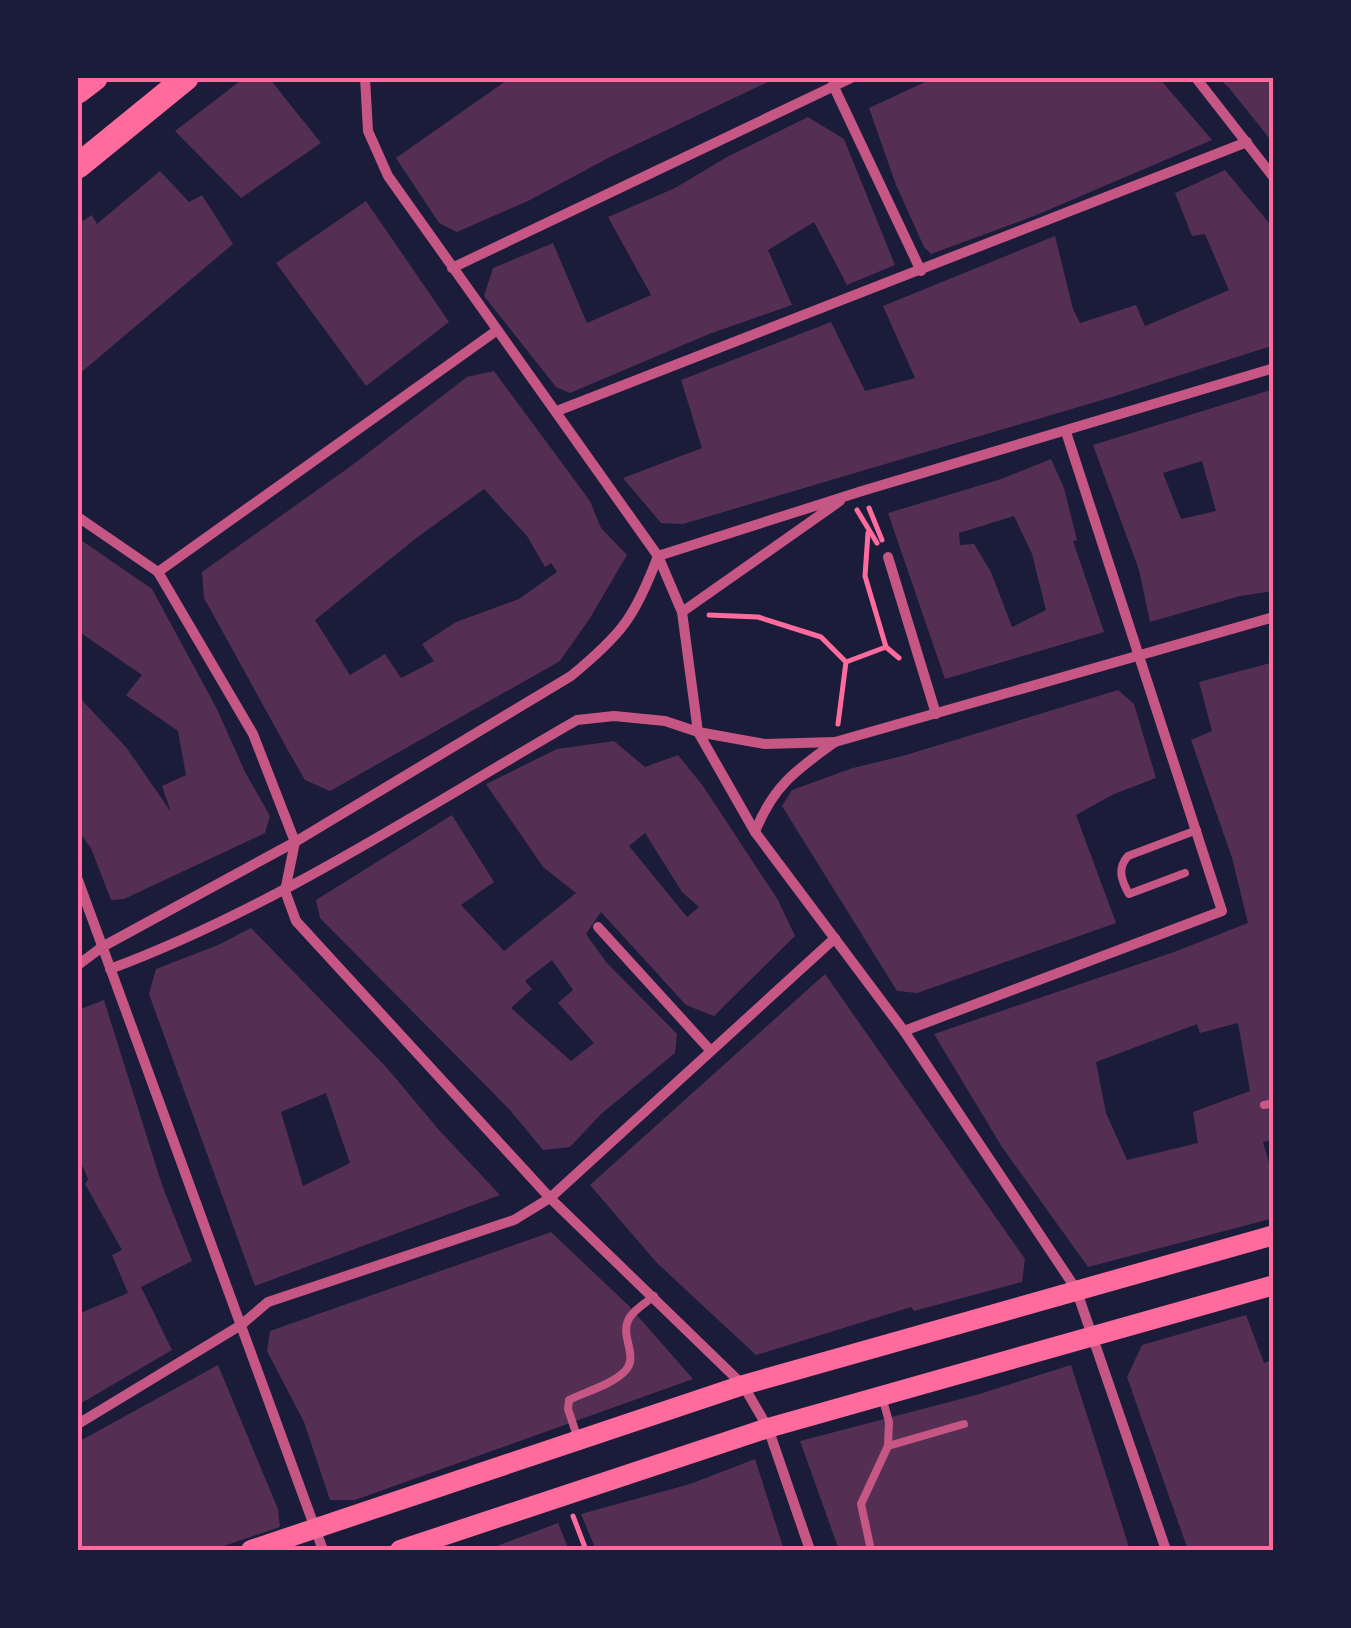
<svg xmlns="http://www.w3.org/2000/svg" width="1351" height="1628" font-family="'PT Sans Narrow',sans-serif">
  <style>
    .building { fill: #542f53; fill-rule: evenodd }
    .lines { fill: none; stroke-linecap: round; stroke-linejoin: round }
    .path { stroke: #ff6b9d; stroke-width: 5 }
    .service { stroke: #c65784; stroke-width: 8 }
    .minor { stroke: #c65784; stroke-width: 10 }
    .secondary { stroke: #ff6b9d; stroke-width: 20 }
    .primary { stroke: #ff6b9d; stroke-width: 25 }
    .neatline { fill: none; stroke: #ff6b9d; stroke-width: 4 }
  </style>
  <rect width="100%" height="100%" fill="#1b1b3a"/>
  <g class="building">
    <polygon points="244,78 269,78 321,143 241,198 175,131"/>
    <polygon points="510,78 776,78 610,157 530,200 457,232 439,223 396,158"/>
    <polygon points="934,78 1159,78 1212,140 1034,216 931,254 924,247 896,185 869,108"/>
    <polygon points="1219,78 1274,78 1274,144 1229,88"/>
    <polygon points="808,117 844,139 895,265 847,285 814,222 768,250 792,305 709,334 570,393 556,387 484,296 493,268 553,243 587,323 651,295 608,217 675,188 727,157"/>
    <polygon points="1225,170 1274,229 1274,345 1112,397 683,524 661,523 623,478 702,448 681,380 831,322 865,391 915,378 883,306 1055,236 1073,309 1080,323 1136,305 1145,326 1229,290 1205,234 1192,236 1175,193"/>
    <polygon points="160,171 189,202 202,195 233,244 78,375 78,224 92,215 97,224"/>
    <polygon points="366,201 449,322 366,386 276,263"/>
    <path d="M494 371 590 501 601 528 627 555 590 618 560 661 330 791 305 780 290 754 204 598 202 572 351 466 467 377ZM484 489 527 536 545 567 551 563 557 572 519 599 456 622 422 644 434 661 401 678 385 654 350 675 315 620 415 539Z"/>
    <path d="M1274 389V591L1240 596 1150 622 1139 570 1093 445ZM1202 461 1216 511 1181 519 1163 473Z"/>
    <path d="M1051 459 1064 488 1077 540 1073 541 1104 632 945 679 888 513 1001 479ZM1014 516 1032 554 1046 610 1012 627 991 572 974 544 960 545 959 533Z"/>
    <polygon points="78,538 152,589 217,709 245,772 270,816 265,833 124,899 111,900 91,848 78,831 78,696 126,747 171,812 162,786 186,775 178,731 126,695 142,675 78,631"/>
    <path d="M1274 662V1140L1263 1142 1274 1180V1218L1088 1267 1002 1147 934 1034 1174 952 1248 923 1232 858 1191 740 1212 731 1199 682ZM1238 1023 1250 1091 1193 1112 1198 1143 1127 1160 1106 1113 1096 1062 1197 1024 1200 1033Z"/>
    <polygon points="1118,690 1134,704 1156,778 1114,794 1076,815 1116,923 917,993 897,991 782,806 792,790 853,768 906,755"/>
    <path d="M614 741 645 767 678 755 703 786 778 900 795 936 714 1016 686 1005 601 912 586 934 606 962 677 1034 675 1053 601 1114 570 1147 543 1150 509 1109 320 918 316 900 452 815 494 882 461 905 504 951 576 893 543 867 486 784 557 749ZM645 833 682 892 699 907 687 917 629 846ZM552 960 573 990 558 1003 594 1043 571 1061 511 1008 532 989 525 981Z"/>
    <path d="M251 928 387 1068 439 1130 500 1195 255 1286 149 994 156 969 218 945ZM326 1093 350 1163 303 1186 281 1112Z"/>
    <polygon points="825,974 1025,1259 1022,1282 914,1311 911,1307 756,1355 657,1263 590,1185"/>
    <polygon points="104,1000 162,1185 192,1261 141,1287 172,1350 78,1405 78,1314 128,1293 112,1255 122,1250 85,1184 88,1179 78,1156 78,1010"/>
    <polygon points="551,1232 629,1306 693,1379 355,1500 330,1500 304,1422 267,1351 270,1331"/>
    <polygon points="1246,1315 1264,1363 1274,1359 1274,1550 1188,1550 1127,1377 1142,1345"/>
    <polygon points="218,1365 278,1509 280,1527 212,1550 78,1550 78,1442"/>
    <polygon points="1071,1365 1130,1550 839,1550 800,1441 976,1395"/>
    <polygon points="755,1459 784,1550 596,1550 581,1514 690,1484"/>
    <polygon points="558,1523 569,1550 486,1550"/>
  </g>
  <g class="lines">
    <g class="path">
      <polyline points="869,508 882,540"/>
      <polyline points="857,510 877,543"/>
      <polyline points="868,533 865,576 886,647"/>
      <polyline points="709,615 758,617 821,637 846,662 886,647 899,658"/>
      <polyline points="838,724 846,662"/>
      <polyline points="573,1516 586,1550"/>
    </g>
    <g class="service">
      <path d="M1185 873 1129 894C1121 880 1117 868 1128 856L1197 830"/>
      <polyline points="1264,1105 1274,1103"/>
      <path d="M577 1436 568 1409 569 1400C585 1392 614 1384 626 1370 639 1354 618 1335 630 1317 635 1309 647 1302 654 1296"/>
      <polyline points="888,1446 964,1424"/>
      <polyline points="871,1550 861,1504 888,1446 889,1422 883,1400"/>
    </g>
    <g class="minor">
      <polyline points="365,78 368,131 388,176 658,556 682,612 698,732 755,832 904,1031 1076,1289 1166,1550"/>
      <polyline points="1196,78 1274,178"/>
      <polyline points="833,85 921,271"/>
      <polyline points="452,268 851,78"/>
      <polyline points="557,411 1247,142"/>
      <polyline points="78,517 158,572 253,734 295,842 285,891 296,921 550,1198 743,1385 768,1428 810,1550"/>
      <polyline points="888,557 936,714"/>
      <polyline points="158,572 496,331"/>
      <polyline points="682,612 840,501"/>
      <path d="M755 832C773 786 796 770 835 742L1274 617"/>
      <polyline points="78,880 323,1550"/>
      <polyline points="598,927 710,1050"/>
      <path d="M78 965 102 947 295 842 571 676C622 634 635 617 658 556L862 491 1274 368"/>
      <path d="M110 969C276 907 424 808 577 720L614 716 665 721 698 732 765 744 835 742"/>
      <polyline points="904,1031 1222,911 1066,432"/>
      <polyline points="78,1424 241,1325 268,1302 514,1220 550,1198 835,938"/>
    </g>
    <g class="secondary">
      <polyline points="251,1550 743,1385 1274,1235"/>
      <polyline points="400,1550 768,1428 1274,1285"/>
    </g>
    <g class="primary">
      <polyline points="78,91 95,78"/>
      <polyline points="78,166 186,78"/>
    </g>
  </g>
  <rect width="1351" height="1628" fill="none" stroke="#1b1b3a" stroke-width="160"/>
  <rect x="80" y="80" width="1191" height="1468" class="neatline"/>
</svg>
